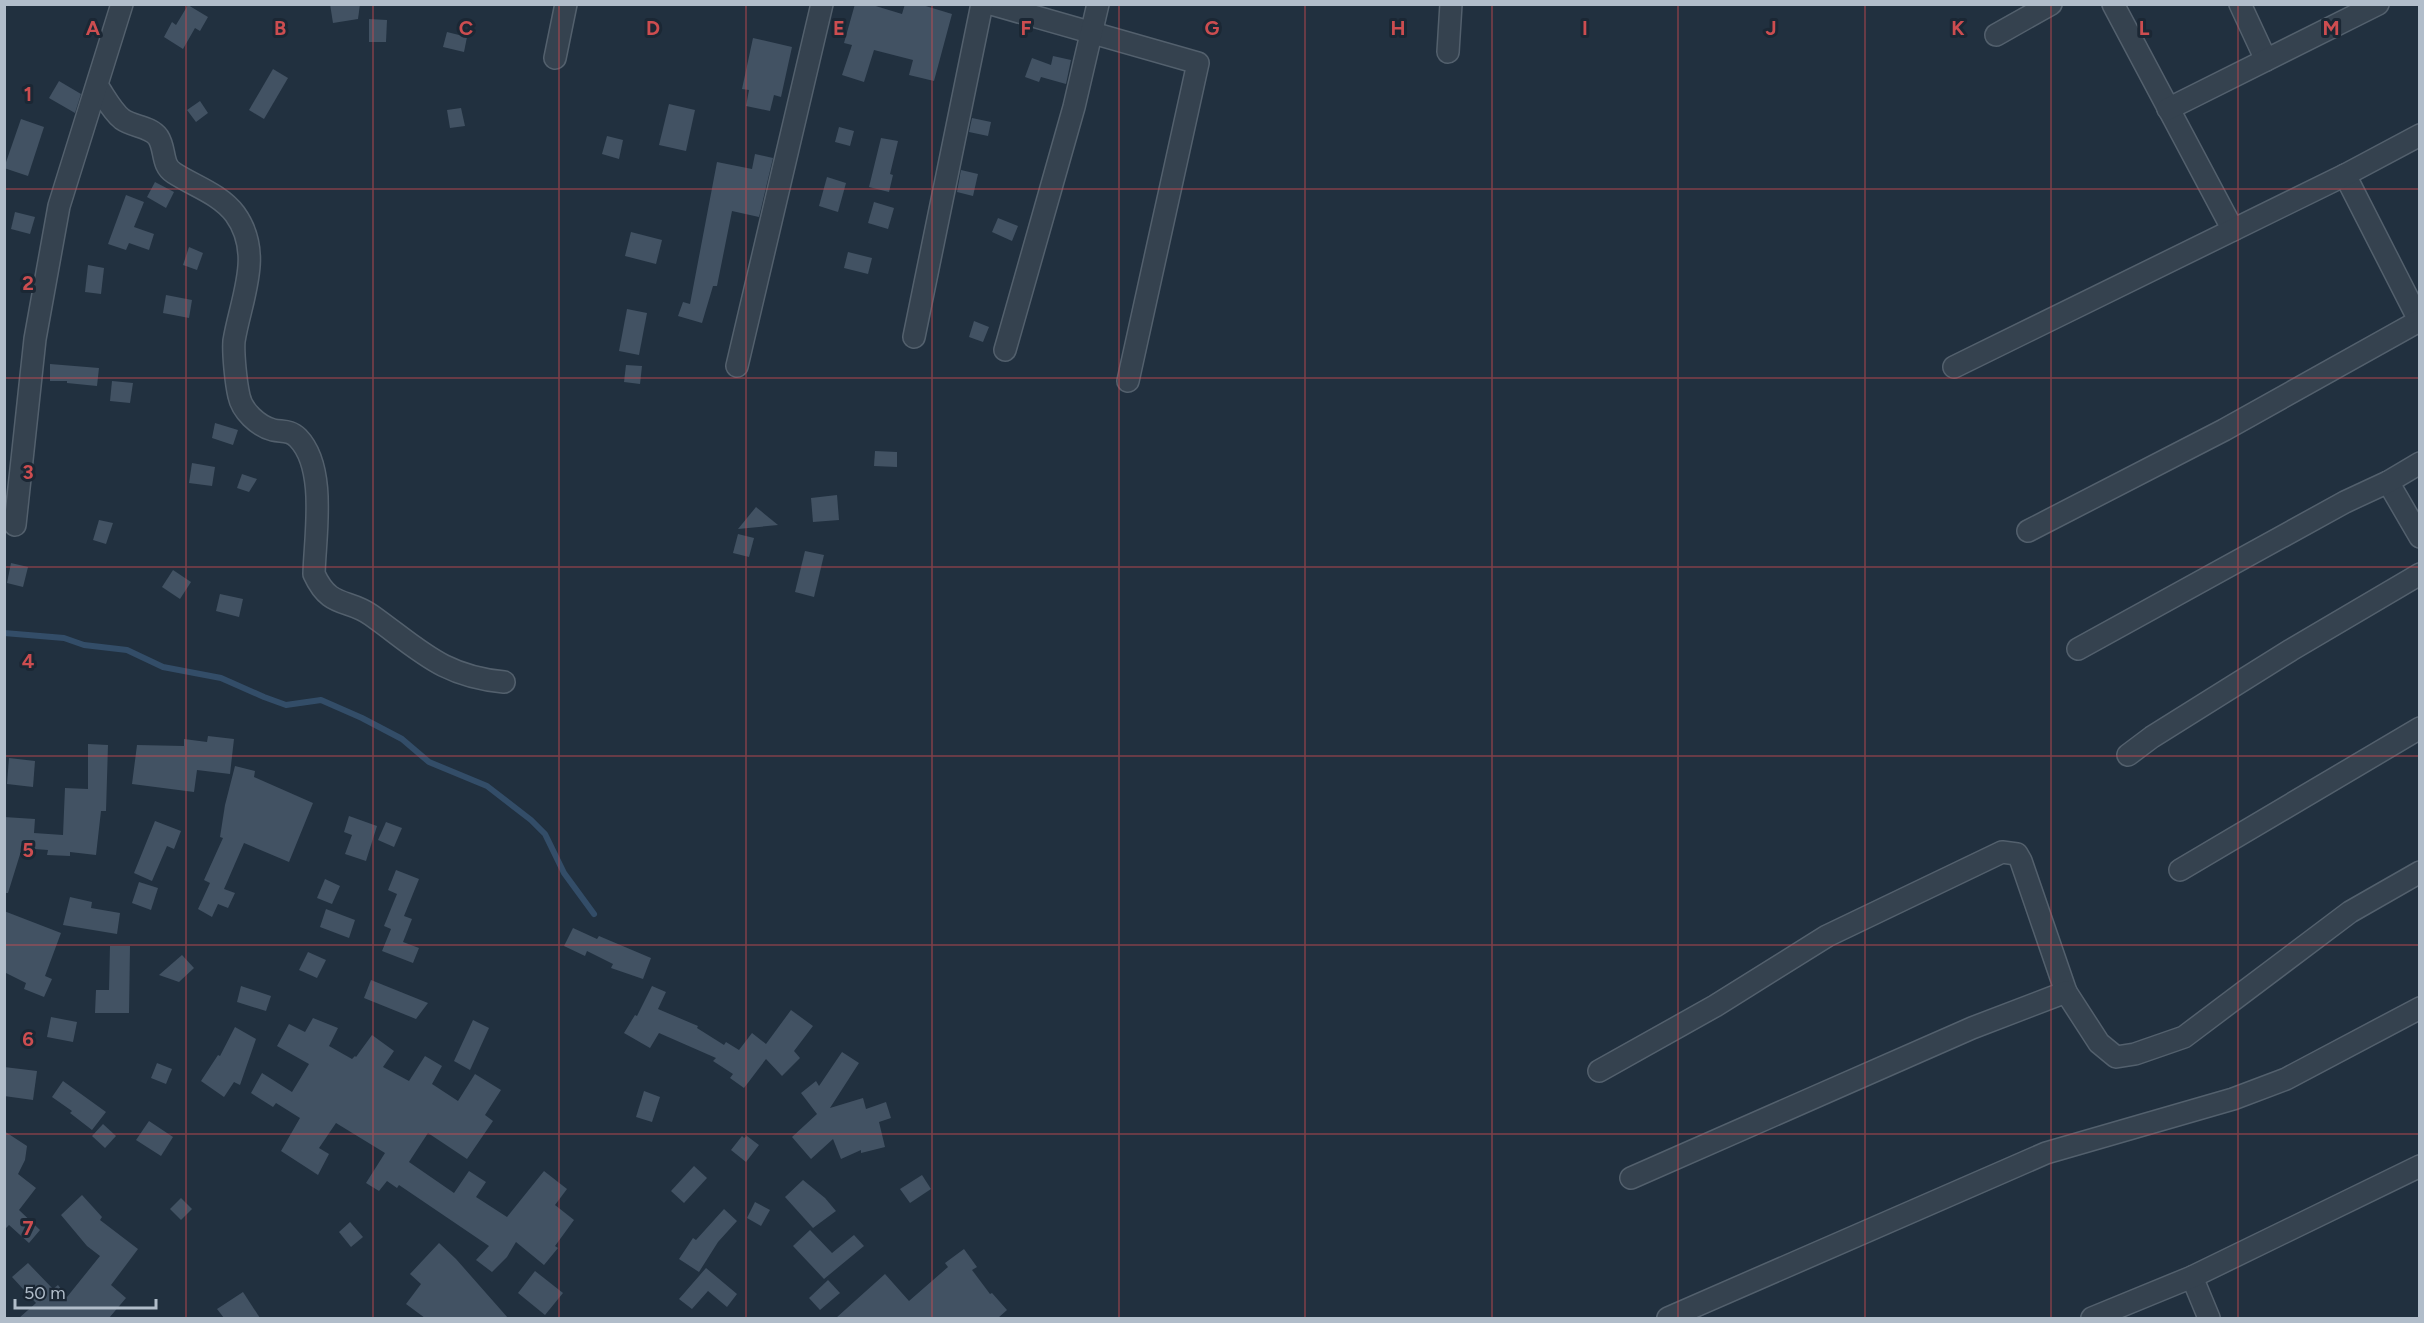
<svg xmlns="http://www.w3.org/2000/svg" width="2424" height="1323" font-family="Figtree,sans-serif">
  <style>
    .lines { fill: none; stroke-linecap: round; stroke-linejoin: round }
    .stream { stroke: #334d68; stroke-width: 6 }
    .building { fill: #425263 }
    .street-casing { stroke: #53606d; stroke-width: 24 }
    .street { stroke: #35424f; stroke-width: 21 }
    .grid { fill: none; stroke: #cd4d50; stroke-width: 1.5; stroke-opacity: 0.55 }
    .grid-label { font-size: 20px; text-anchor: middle; font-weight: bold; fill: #cd4d50; stroke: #1b2734; stroke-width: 6; stroke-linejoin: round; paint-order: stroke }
  </style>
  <rect width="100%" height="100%" fill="#21303f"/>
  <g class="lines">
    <polyline class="stream" points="4,633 64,638 84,645 127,650 163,667 221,678 264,697 286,705 321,700 362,718 402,739 429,762 487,786 531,820 545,834 564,873 594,914"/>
  </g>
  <g class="building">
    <polygon points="330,4 360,4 358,19 333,23"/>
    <polygon points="855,4 869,4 902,14 905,4 919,4 952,14 934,81 909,75 913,60 874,50 864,82 842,75 852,45 844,43"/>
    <polygon points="188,5 208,17 200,31 195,28 183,49 164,37 172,22 176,25"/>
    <polygon points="369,19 387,20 386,42 369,42"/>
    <polygon points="447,32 467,37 464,52 443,47"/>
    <polygon points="753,38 792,47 781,97 774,95 770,111 746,106 749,90 742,89"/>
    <polygon points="1053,56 1071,60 1066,84 1041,77 1039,82 1025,77 1032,58 1051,65"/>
    <polygon points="273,69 288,78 264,119 249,110"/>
    <polygon points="59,81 81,94 75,113 49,98"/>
    <polygon points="200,101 208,113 196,122 187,110"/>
    <polygon points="669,104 695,110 686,151 659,145"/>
    <polygon points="461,108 465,126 450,128 447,110"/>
    <polygon points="972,118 991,122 988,136 969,132"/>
    <polygon points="21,119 44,127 28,176 4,168"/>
    <polygon points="839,127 854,131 850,146 835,142"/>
    <polygon points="607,136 623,140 619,159 602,154"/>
    <polygon points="881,138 898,141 890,174 893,175 889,192 869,187"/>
    <polygon points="755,154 773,158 759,217 732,211 717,286 713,286 702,323 678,316 683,302 690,304 717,162 752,169"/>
    <polygon points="961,170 978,174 973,196 957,192"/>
    <polygon points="827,177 846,183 838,212 819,206"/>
    <polygon points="155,182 174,192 166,208 147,197"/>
    <polygon points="126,195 144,202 134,227 154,234 149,250 129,243 126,250 108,244"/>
    <polygon points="874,202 894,208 888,229 868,223"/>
    <polygon points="15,212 35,217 30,234 11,229"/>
    <polygon points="998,218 1018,226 1012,241 992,232"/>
    <polygon points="631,232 662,240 656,264 625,256"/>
    <polygon points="189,247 203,253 197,270 183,265"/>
    <polygon points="848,252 872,258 868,274 844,268"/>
    <polygon points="88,265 104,268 101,294 85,292"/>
    <polygon points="166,295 192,300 189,318 163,313"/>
    <polygon points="627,309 647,313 639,355 619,351"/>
    <polygon points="974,321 989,327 983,342 969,337"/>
    <polygon points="50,364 99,368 97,386 67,383 67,381 50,381"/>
    <polygon points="626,365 642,366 640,384 624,382"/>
    <polygon points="112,381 133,383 130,403 110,401"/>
    <polygon points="215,423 238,430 233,445 212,438"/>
    <polygon points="875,451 897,452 897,467 874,466"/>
    <polygon points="192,463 215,467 212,486 189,483"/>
    <polygon points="242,474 257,479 249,492 237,488"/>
    <polygon points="837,495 839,520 813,522 811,498"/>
    <polygon points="756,507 778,525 738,529"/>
    <polygon points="99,520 113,523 106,544 93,540"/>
    <polygon points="738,534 754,538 749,557 733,553"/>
    <polygon points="805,551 824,555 814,597 795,592"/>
    <polygon points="11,563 28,567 23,587 7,583"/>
    <polygon points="173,570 191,582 180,599 162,587"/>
    <polygon points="220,594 243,599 239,617 216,611"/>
    <polygon points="208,736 234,739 230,774 197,770 194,792 132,784 137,745 184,746 184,739 207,742"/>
    <polygon points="88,744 108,745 106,811 101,811 96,855 70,852 70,856 47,855 48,850 22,848 8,893 4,893 4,817 35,819 34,833 63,835 65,788 88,789"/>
    <polygon points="9,758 35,761 33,787 7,784"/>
    <polygon points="235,766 255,771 254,777 313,803 289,862 244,843 224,889 235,893 228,908 218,904 212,917 198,909 210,883 204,880 223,838 220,837 225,805"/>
    <polygon points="349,816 377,826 366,861 345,854 352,835 344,832"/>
    <polygon points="155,821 181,831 174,849 167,846 152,881 134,873"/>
    <polygon points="386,822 402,828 394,847 378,840"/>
    <polygon points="396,870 419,879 404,916 412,919 403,942 419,948 413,963 382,951 391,929 384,926 397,894 388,890"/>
    <polygon points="325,879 340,886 332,904 317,898"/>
    <polygon points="139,882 158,888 151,910 132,903"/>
    <polygon points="70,897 92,902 91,908 120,913 117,934 63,925"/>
    <polygon points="326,909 355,920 349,938 320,927"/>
    <polygon points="4,911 61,933 45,976 52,979 44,997 24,989 26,983 4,972"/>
    <polygon points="573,928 597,939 599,936 651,958 643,979 611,968 613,964 587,951 585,956 564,946"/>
    <polygon points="110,946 130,946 129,1013 95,1013 96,990 109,990"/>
    <polygon points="308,952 326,960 317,978 299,970"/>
    <polygon points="182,955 194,968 179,982 159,975"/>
    <polygon points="371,980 428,1003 416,1019 364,998"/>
    <polygon points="241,986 271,996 266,1011 237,1002"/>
    <polygon points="652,986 666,992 658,1009 698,1026 697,1028 724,1045 726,1042 739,1050 752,1033 766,1044 791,1010 813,1026 794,1051 800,1058 782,1076 766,1059 744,1088 730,1078 733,1074 713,1061 716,1058 659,1033 650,1048 624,1033 635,1015 637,1016"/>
    <polygon points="51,1017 77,1022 73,1042 47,1037"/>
    <polygon points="313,1018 338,1028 329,1046 352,1059 355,1056 356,1057 372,1035 394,1051 383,1067 409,1081 425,1056 442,1066 432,1084 458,1101 475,1074 501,1090 485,1115 493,1121 467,1159 428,1133 409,1162 454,1193 469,1171 486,1182 476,1197 507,1217 544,1171 567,1189 555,1205 574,1220 555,1246 558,1248 544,1265 516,1242 507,1257 492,1272 476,1260 489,1246 399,1185 397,1188 387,1181 379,1191 366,1183 385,1153 336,1123 319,1148 329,1154 318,1175 281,1151 300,1118 276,1103 273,1107 251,1093 262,1073 292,1092 309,1064 277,1046 289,1024 305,1032"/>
    <polygon points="473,1020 489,1028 470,1070 454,1061"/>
    <polygon points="235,1027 256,1039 240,1085 234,1082 224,1097 201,1081 218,1055 220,1056"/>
    <polygon points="842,1052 859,1063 830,1108 863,1098 866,1109 886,1102 891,1118 879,1122 885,1147 861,1153 861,1150 841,1159 833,1139 811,1159 792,1137 817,1114 801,1093 816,1081 819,1086"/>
    <polygon points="157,1063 172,1069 166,1084 151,1078"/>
    <polygon points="4,1067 37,1071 33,1100 4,1096"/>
    <polygon points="63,1081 106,1112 92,1130 70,1113 72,1111 52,1097"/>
    <polygon points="644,1091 660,1097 652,1122 636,1117"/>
    <polygon points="149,1121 173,1137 161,1156 136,1140"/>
    <polygon points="103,1124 116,1136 105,1148 92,1136"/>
    <polygon points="4,1131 27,1146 25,1160 18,1174 36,1188 19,1210 40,1230 29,1243 9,1225 4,1230"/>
    <polygon points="742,1136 744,1138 747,1136 759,1145 746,1162 731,1150"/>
    <polygon points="694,1166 707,1178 684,1203 671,1191"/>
    <polygon points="922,1175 931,1189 910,1203 900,1189"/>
    <polygon points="803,1180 825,1198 836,1211 813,1228 785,1197"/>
    <polygon points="82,1195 102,1217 100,1220 138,1249 111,1285 126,1298 109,1318 19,1318 36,1303 12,1277 28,1263 53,1289 58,1285 67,1297 100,1256 87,1246 61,1215"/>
    <polygon points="181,1198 192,1209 181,1220 170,1209"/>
    <polygon points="755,1202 770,1210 761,1226 747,1218"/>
    <polygon points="724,1209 737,1221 718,1242 699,1272 679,1259 693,1238 696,1240"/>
    <polygon points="350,1222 363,1237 351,1247 339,1232"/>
    <polygon points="810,1230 832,1253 854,1235 864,1246 824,1279 793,1246"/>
    <polygon points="439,1243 456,1259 508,1318 425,1318 406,1304 421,1284 410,1274"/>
    <polygon points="964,1249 977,1267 972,1270 990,1294 992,1293 1007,1310 998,1318 836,1318 885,1274 909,1301 948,1267 945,1263"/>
    <polygon points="706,1268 737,1294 727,1307 708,1291 692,1309 679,1299"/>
    <polygon points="535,1271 563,1293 545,1315 518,1293"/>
    <polygon points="828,1280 840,1293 820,1310 809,1298"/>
    <polygon points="243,1292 260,1318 224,1318 217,1309"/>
  </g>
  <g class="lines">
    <g class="street-casing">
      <g id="street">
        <polyline points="991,4 1198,63 1128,381"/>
        <polyline points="2113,4 2233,230"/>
        <polyline points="2240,4 2266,60"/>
        <polyline points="1996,35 2051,4"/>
        <polyline points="1448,52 1451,4"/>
        <polyline points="555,58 566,4"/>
        <path d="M98 87C105 97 112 111 122 119 133 127 150 126 158 137 166 149 161 165 174 173 194 186 220 194 235 214 264 254 241 298 234 341 233 354 236 383 239 396 242 411 258 426 273 430 283 432 290 430 298 438 327 468 315 535 314 574 330 609 347 598 371 615 419 649 441 676 504 682"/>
        <polyline points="2168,109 2378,4"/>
        <polyline points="2345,175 2420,322"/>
        <polyline points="914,337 982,4"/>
        <polyline points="1005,350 1074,107 1098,4"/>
        <polyline points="737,366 822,4"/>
        <polyline points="1954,367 2345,175 2420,135"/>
        <polyline points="2388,482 2420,537"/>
        <polyline points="15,525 35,339 59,206 122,4"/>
        <polyline points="2028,531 2224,430 2419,321"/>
        <polyline points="2078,649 2345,502 2388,482 2420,463"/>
        <polyline points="2128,755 2152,737 2291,650 2420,574"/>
        <polyline points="2180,870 2420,728"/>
        <polyline points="1599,1071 1715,1006 1827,936 2002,852 2017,854 2021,861 2066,992"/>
        <polyline points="1631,1178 1972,1028 2066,992 2099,1043 2116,1057 2135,1054 2184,1037 2350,912 2420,872"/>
        <polyline points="2192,1277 2209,1318"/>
        <polyline points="1668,1318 2046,1153 2233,1099 2286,1079 2420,1008"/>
        <polyline points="2092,1318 2192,1277 2420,1166"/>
      </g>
    </g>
    <use href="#street" class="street"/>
  </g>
  <path class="grid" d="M186 4V1318M373 4V1318M559 4V1318M746 4V1318M932 4V1318M1119 4V1318M1305 4V1318M1492 4V1318M1678 4V1318M1865 4V1318M2051 4V1318M2238 4V1318M4 189H2420M4 378H2420M4 567H2420M4 756H2420M4 945H2420M4 1134H2420"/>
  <g class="grid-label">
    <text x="93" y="35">A</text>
    <text x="280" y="35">B</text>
    <text x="466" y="35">C</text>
    <text x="653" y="35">D</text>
    <text x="839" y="35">E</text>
    <text x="1026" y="35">F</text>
    <text x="1212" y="35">G</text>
    <text x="1398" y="35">H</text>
    <text x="1585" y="35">I</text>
    <text x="1771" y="35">J</text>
    <text x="1958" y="35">K</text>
    <text x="2144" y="35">L</text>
    <text x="2331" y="35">M</text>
    <text x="28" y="101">1</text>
    <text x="28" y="290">2</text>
    <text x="28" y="479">3</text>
    <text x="28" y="668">4</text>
    <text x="28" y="857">5</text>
    <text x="28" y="1046">6</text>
    <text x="28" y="1235">7</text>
  </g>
  <rect width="2424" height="1323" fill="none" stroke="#b1bdca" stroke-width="12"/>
  <path d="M15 1299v9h141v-9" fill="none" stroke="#b1bdca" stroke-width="3"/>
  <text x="24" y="1299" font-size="18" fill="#b1bdca" stroke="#1b2734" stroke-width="4.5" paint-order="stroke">50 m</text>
</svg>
